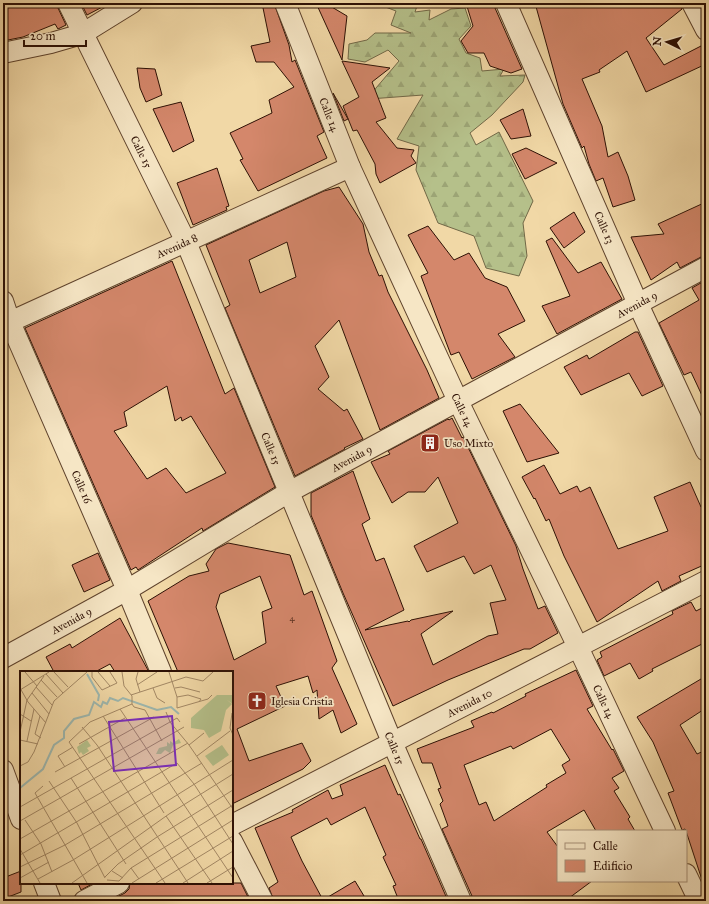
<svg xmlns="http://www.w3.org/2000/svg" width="709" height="904" font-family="'IM FELL Great Primer',serif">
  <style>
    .forest { fill: url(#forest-firs); stroke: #716847 }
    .building { fill: #d4876b; stroke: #2d1004; fill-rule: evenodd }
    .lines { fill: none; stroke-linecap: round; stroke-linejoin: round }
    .minor-casing { stroke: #5e422c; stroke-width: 22 }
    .minor { stroke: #f6e6c5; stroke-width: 20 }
    .labels { text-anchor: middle; stroke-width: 3.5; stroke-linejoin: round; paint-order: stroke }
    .number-label { font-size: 9px; fill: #572e1e }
    .street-label { font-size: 11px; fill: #2d1004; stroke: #f6e6c5 }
    .poi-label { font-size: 11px; fill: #2d1004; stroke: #f6e6c5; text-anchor: start }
    .inset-river { fill: none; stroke: #9db8b0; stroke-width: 2 }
    .inset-road { fill: none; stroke: #a38865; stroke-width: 1 }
    .view { fill: #7b2cbf; fill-opacity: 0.15; stroke: #7b2cbf; stroke-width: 2 }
    .inset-edge { fill: none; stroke: #2d1004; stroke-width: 2 }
  </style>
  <defs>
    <pattern id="forest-firs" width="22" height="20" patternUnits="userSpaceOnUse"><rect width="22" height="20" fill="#b5c08a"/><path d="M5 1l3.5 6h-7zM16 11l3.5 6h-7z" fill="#9ca475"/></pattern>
  </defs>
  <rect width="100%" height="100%" fill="#f1d8a6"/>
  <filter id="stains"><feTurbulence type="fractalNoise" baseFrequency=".005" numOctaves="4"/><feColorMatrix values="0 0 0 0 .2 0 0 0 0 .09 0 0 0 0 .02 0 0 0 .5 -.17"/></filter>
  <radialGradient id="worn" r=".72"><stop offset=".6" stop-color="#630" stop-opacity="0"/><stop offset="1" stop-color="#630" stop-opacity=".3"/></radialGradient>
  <polygon class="forest" points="375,3 418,3 415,12 430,10 429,20 451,9 465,8 471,26 459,39 466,53 480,58 482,71 504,69 500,76 525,75 523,82 492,115 470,133 476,145 499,132 533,201 523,223 527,256 519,276 486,268 474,236 438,223 416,170 419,146 397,139 423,95 369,99 376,88 399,61 388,50 365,62 348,59 349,44 367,40 375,33 411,33 391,25 396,11"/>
  <g class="building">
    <polygon points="3,3 57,3 58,8 66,25 58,29 55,24 23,37 3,41"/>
    <polygon points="81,3 110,3 87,15"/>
    <polygon points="262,3 274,3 289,45 292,62 295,60 324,132 317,136 327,158 258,191 240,160 243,159 230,133 272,113 269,100 294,87 274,62 256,62 251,46 270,42"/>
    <polygon points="316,3 325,3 347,16 342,60"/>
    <polygon points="466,3 495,3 495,8 522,69 511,73 490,66 484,53 468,53 461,41 473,26"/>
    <polygon points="535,3 681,3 682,9 646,38 664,65 701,46 706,56 706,64 646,92 627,51 599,70 600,72 582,79 602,126 608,157 618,152 628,176 635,200 613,207 603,178 596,181 589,164 584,146 582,148 563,104"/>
    <polygon points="342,61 390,68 372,82 386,118 376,122 397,148 414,150 411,156 416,163 380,183 376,174 375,164 357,130 353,131 343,106 359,97"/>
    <polygon points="137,68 155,69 162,95 146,102 140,88"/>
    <polygon points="333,93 348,119 344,121"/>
    <polygon points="181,102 194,141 173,152 153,109"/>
    <polygon points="523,109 531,136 511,139 500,120"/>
    <polygon points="526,148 557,163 525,179 512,154"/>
    <polygon points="217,168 229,206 226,207 227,210 193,225 177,183"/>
    <path d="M339 187 363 224 369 252 379 276 382 275 388 292 427 370 439 398 380 430 339 320 315 346 329 377 318 389 344 411 347 409 363 439 344 448 345 449 295 476 225 308 230 305 206 245 324 191ZM287 242 296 277 260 293 249 260Z"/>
    <polygon points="706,202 706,256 701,257 680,268 677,262 651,280 631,237 664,234 658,224"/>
    <polygon points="574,212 585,232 564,248 550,228"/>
    <polygon points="428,226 454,260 469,253 485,278 507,287 525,321 498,334 515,357 472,379 459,352 451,355 421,276 428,273 408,235"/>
    <polygon points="552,238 578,273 601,262 622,299 557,334 542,306 570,296 546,241"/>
    <path d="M172 261 225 394 234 388 275 487 203 531 202 528 138 570 136 567 131 570 25 328ZM167 386 175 421 181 417 182 421 191 416 226 473 186 493 166 468 147 479 114 431 127 426 124 412Z"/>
    <polygon points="706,280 706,404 691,372 684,375 659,323 699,300 692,288"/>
    <polygon points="635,332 638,332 663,386 642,396 629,373 581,395 564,367 587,355 589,359"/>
    <polygon points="520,404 559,453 527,462 503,411"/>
    <polygon points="452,418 462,438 463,437 516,546 523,569 538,609 545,606 558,633 530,649 524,649 448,680 393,706 343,593 311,515 311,493 353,471 370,519 362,524 376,561 384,558 404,610 365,630 408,621 409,622 411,620 453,611 421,634 433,665 488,636 498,634 490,603 506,600 491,565 474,574 464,556 427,572 414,546 458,523 438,477 425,492 408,492 392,503 371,462 390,454 388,451 448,419 449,420"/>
    <polygon points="544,465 560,494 577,486 580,492 590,487 618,549 668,531 654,497 690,482 701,507 706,505 706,564 679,576 681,581 662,591 658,581 597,622 564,556 549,519 546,521 535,498 534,499 522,477"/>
    <path d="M228 543 290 555 304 595 312 591 337 661 332 668 357 724 341 733 333 710 319 719 317 690 313 693 308 676 276 686 285 706 237 729 249 761 302 743 311 761 303 769 232 804V672H178L148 601 189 576 209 571 206 564 216 549ZM260 576 272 608 262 612 266 643 234 660 216 607 220 594Z"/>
    <polygon points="98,553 110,580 84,592 72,565"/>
    <polygon points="691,602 696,611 706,606 706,642 652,669 653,671 639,679 630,663 604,676 597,660 602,657 600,652 673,614 672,611"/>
    <polygon points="120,618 149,672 115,672 110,664 95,672 54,672 46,657 70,644 72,648"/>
    <path d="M576 670 593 706 587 709 612 750 613 749 624 771 612 778 619 788 614 791 630 817 628 819 635 831H596L584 810 547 832 558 847V881H592L565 901H472V896L442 829 448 826 440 804 443 801 438 789 441 788 432 763H422L417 749 474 727 471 721 492 712 493 713 526 696 525 694ZM551 729 570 760 562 765 566 773 546 785 547 787 494 821 486 802 479 805 464 765 511 746 513 749Z"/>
    <polygon points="706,676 706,708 680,725 697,754 706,750 706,883 703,883 686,831 685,829 682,830 668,793 674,791 653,742 637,717"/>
    <polygon points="385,765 398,795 400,794 420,839 421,839 448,901 399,901 393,886 396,885 383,857 386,855 365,807 331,825 327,818 291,837 302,861 323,900 355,881 367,901 274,901 269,888 278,882 255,828 293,812 292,810 328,790 332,799 343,795 340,785"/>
    <polygon points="21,871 21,892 3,899 3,878"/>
    <polygon points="78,883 94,883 81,890"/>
    <polygon points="130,883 241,883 250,901 109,901 125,893 129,889"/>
  </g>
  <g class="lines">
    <g class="minor-casing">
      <g id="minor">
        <path id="s1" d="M68 3 186 242 392 742 461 901"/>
        <path id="s2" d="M285 3 350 167 458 401 578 647 665 831"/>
        <path id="s3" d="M506 3 638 304 706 451"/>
        <polyline points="692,3 706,30"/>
        <polyline points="3,53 51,43 82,34 132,3"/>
        <path id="s4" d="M3 301 10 322 127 590 161 672"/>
        <path id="s5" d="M3 325 350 167"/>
        <path id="s6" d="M3 658 127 590 289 492 706 267"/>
        <polyline points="3,770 21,819"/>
        <path id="s7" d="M232 825 706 581"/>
        <polyline points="232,841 263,901"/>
        <polyline points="686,874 699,901"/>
        <polyline points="44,883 51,901"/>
        <polyline points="84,901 119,883"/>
      </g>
    </g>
    <use href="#minor" class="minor"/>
  </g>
  <defs>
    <g id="building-square" transform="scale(1)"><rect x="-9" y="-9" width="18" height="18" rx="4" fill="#8f2418" stroke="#f6e6c5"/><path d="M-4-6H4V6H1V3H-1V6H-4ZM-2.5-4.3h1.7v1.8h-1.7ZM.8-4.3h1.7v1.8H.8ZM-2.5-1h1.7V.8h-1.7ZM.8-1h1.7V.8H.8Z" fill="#fff"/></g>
    <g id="church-square" transform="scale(1)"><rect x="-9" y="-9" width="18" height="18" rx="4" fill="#8f2418" stroke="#f6e6c5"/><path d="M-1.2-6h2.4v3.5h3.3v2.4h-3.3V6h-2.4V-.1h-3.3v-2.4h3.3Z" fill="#fff"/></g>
  </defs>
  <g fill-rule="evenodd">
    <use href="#building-square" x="430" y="443"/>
    <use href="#church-square" x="257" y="701"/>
  </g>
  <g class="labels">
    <g class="number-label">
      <text x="292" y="621">4</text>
    </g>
    <g class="street-label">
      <text dy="4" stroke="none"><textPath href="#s2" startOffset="120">Calle 14</textPath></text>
      <text dy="4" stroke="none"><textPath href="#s1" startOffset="166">Calle 15</textPath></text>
      <text dy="4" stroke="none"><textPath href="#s3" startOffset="245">Calle 13</textPath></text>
      <text dy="4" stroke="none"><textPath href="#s5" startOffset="191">Avenida 8</textPath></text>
      <text dy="4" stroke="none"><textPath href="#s6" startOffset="726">Avenida 9</textPath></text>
      <text dy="4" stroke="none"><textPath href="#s2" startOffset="444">Calle 14</textPath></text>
      <text dy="4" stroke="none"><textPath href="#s1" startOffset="490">Calle 15</textPath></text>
      <text dy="4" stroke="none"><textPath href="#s6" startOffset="402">Avenida 9</textPath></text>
      <text dy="4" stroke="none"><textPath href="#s4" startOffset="202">Calle 16</textPath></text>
      <text dy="4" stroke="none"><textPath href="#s6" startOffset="78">Avenida 9</textPath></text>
      <text dy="4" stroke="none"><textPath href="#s2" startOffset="768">Calle 14</textPath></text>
      <text dy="4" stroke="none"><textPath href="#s7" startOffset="267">Avenida 10</textPath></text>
      <text dy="4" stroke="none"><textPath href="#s1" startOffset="814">Calle 15</textPath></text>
    </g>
    <g class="poi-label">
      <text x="444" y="447">Uso Mixto</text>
      <text x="271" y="705">Iglesia Cristia</text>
    </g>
  </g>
  <g transform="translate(20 671)">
    <rect width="213" height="213" fill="#f1d8a6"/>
    <path d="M67 69 71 75 67 77 69 80 63 84 61 81 59 83 57 76ZM202 74 209 84 193 95 185 85Z" fill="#b5c08a"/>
    <path d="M197 24H213V33L207 29 212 33 206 39 201 60 189 67 184 59 171 57V47ZM159 68 161 72 153 74 150 82 145 79 141 83H136L139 77 147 75V71L150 73V70L153 72Z" fill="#b5c08a"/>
    <path d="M184 43 200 44 199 58 190 64 186 57 180 56 179 50Z" fill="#b5c08a"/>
    <path class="inset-river" d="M67 3 79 24 78 30M0 117 23 98 34 74 44 67V60L54 48 69 44 74 31 81 36 83 31 87 33 90 27 98 30 103 27 137 39 151 36 159 43"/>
    <path class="inset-road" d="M5 1 17 15M34 1 48 16M72 1V6L82 19 97 12 90 1M78 1 90 15M102 1 104 15 112 25V33M118 1 116 8 120 21M149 1 157 26V37L188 28 192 24M26 3 43 22M21 9 37 26M183 10 193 1M117 14 137 1M16 16 32 34M0 17 8 31 26 52M133 17 137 27 145 32M155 17 161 16 180 21M0 19 29 1M12 22 29 43M111 24 166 6 183 10M157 26 168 24 181 28 179 31M112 33 70 51 49 71 145 212M112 33 114 36 125 39 142 70M100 38 213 207M146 41 150 51 169 74 213 138M212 42 210 57 213 64M0 43 11 50M20 45 15 63 21 67M83 45 144 142M62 56 77 74 168 212M0 61 7 29 24 5M0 69 18 73M7 70 14 38M59 73 105 47M169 74 184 62M177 85 210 60M0 95 8 91 14 81 34 30 67 1M45 96 38 85 53 76M35 101 134 46M51 107 106 193M29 110 57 152 85 207M23 115 15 122 67 212M0 136 157 47 160 51M146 145 192 212M5 149 21 173 32 201M0 150 164 56M0 168 168 72M0 178 20 212M0 184 157 92 174 113 213 173M0 196 45 174 182 92M111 197 119 208M92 200 103 207M85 206 98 193 137 166 213 119M0 207 29 191M18 208 53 189 213 89M87 209 99 210 111 197 213 134M52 212 149 143 213 103M112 212 213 149M136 212 213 165M163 212 213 180M187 212 213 196"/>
    <path class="view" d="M152 45 156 94 94 100 89 51Z"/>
    <rect width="213" height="213" class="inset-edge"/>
  </g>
  <rect width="709" height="904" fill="none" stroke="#f1d8a6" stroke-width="16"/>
  <rect x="4" y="4" width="701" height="896" fill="none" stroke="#2d1004" stroke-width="2"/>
  <rect x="8" y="8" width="693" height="888" fill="none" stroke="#2d1004"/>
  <rect x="557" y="830" width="130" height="52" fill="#f6e6c5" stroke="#a69078"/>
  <rect x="565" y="843" width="20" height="6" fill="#f6e6c5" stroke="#a69078"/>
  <text x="593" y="850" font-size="12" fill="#2d1004">Calle</text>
  <rect x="565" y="860" width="20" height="12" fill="#d4876b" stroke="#a69078"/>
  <text x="593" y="870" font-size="12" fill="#2d1004">Edificio</text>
  <g transform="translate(667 42) rotate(275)" stroke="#f6e6c5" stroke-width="3" paint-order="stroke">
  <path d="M0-3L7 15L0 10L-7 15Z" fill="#2d1004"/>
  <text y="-6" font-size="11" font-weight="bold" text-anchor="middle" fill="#2d1004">N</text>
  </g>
  <path d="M24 40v6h62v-6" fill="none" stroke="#2d1004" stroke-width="2"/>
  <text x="30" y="40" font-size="12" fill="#2d1004" stroke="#f6e6c5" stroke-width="3" paint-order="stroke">20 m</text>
  <rect width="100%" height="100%" filter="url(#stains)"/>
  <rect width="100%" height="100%" fill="url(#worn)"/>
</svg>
